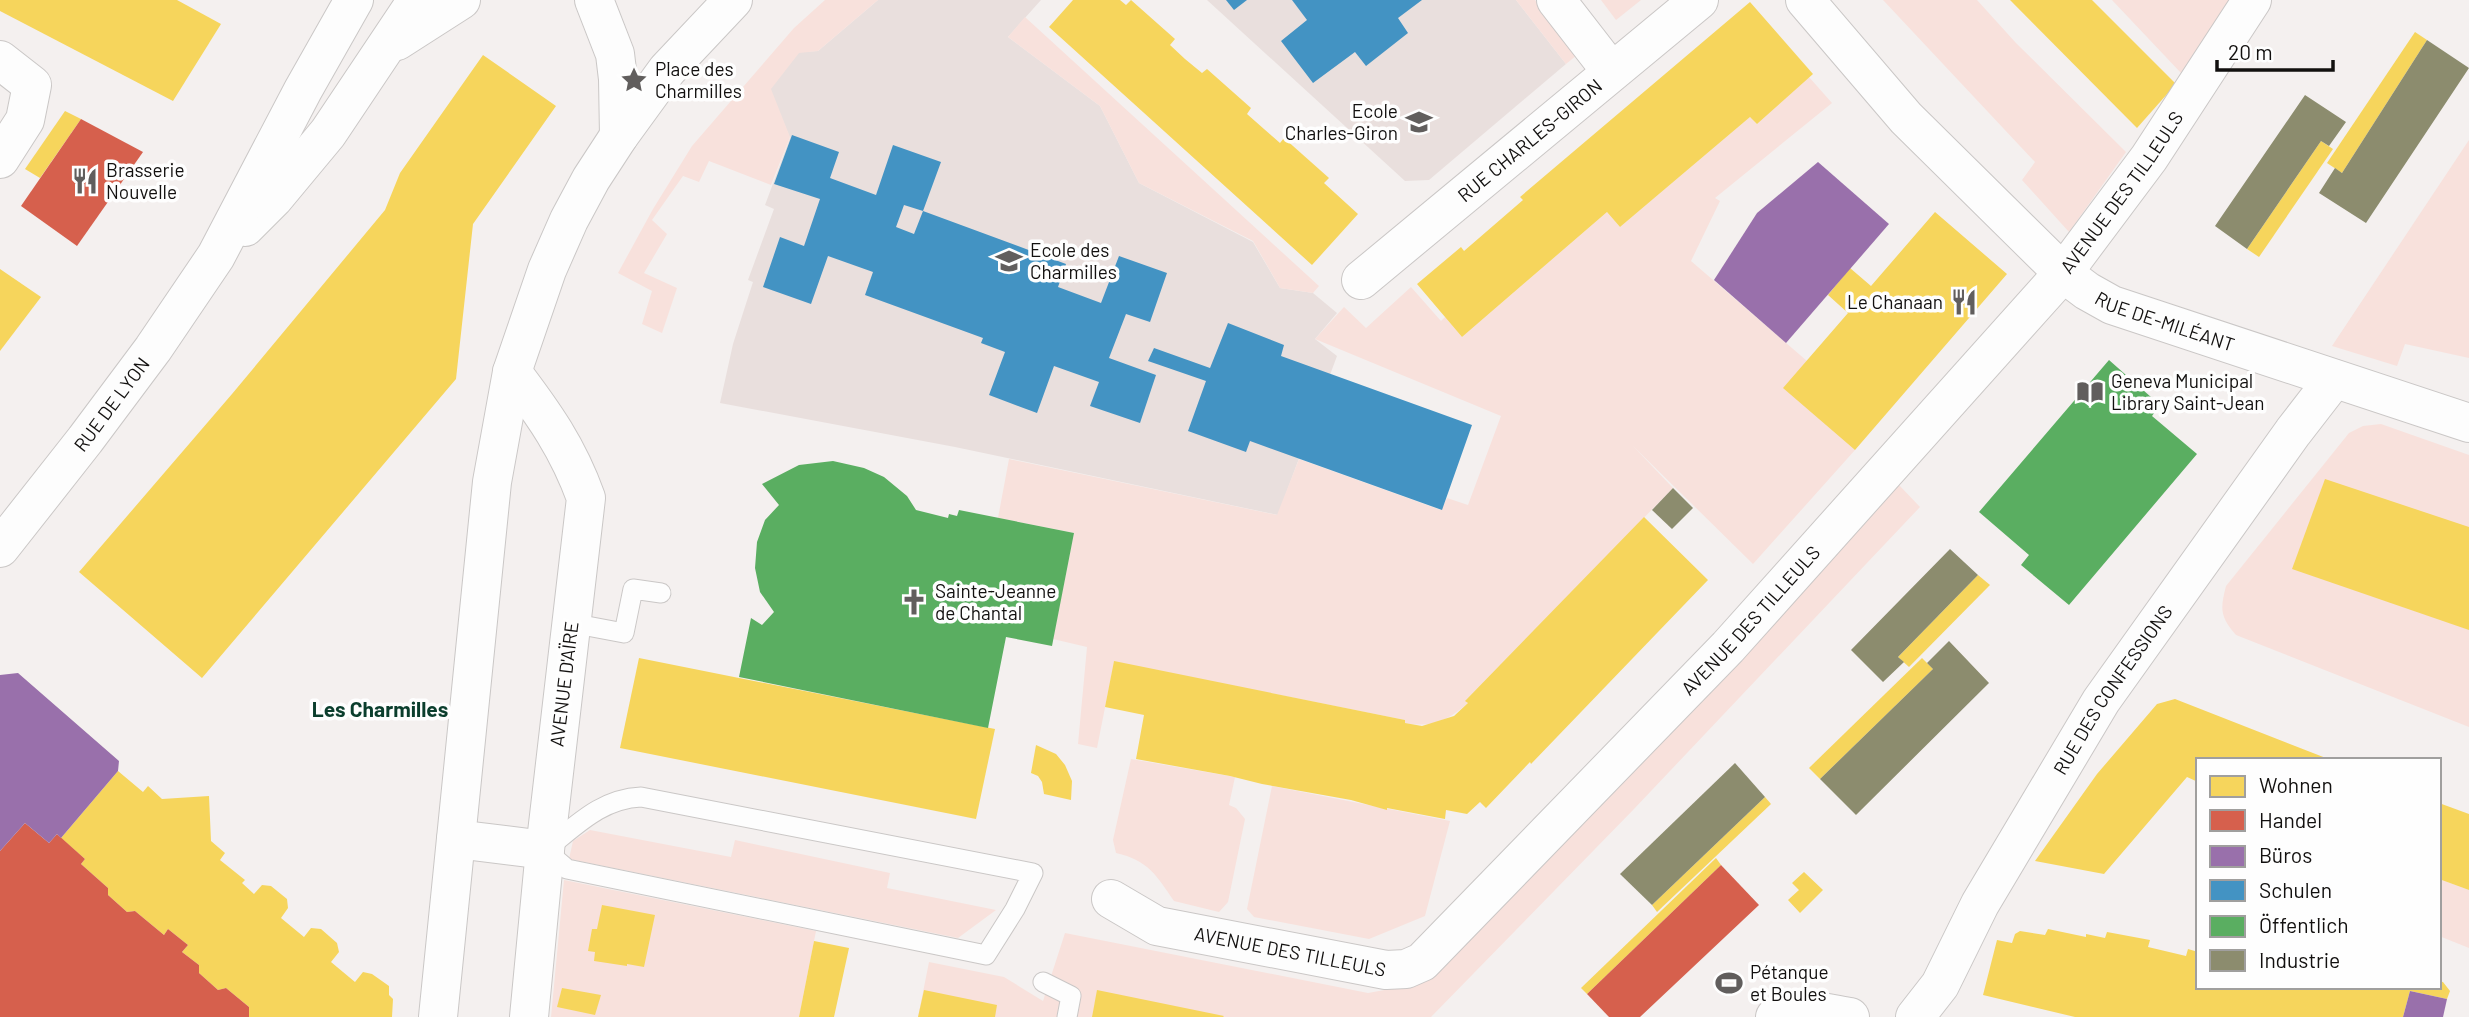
<svg xmlns="http://www.w3.org/2000/svg" width="2469" height="1017" font-family="Barlow,sans-serif">
  <style>
    .built { fill: #e9dfdd }
    .green { fill: #f8e1dc }
    .homes { fill: #f6d55c }
    .shops { fill: #d6604d }
    .offices { fill: #9970ab }
    .schools { fill: #4393c3 }
    .public { fill: #5aae61 }
    .industry { fill: #8c8c6e }
    .lines { fill: none; stroke-linecap: round; stroke-linejoin: round }
    .lane-casing { stroke: #cac7c6; stroke-width: 21 }
    .street-casing { stroke: #cac7c6; stroke-width: 40 }
    .secondary-casing { stroke: #cac7c6; stroke-width: 40 }
    .lane { stroke: #fdfdfd; stroke-width: 19 }
    .street { stroke: #fdfdfd; stroke-width: 38 }
    .secondary { stroke: #fdfdfd; stroke-width: 38 }
    .labels { text-anchor: middle; stroke-width: 7; stroke-linejoin: round; paint-order: stroke }
    .poi-label { font-size: 19px; fill: #12100f; stroke: #fefefe; text-anchor: start }
    .street-label { font-size: 19px; fill: #12100f; stroke: #fefefe }
    .neighbourhood-label { font-size: 21px; font-weight: bold; fill: #0b3e2d; stroke: #fefefe }
  </style>
  <rect width="100%" height="100%" fill="#f4f0ef"/>
  <g class="built">
    <polygon points="878,0 1041,0 1008,37 1100,106 1139,183 1253,242 1280,288 1313,293 1337,313 1315,339 1337,356 1278,515 955,447 720,403 733,344 753,282 748,280 774,209 765,205 790,138 770,89 799,52 818,51"/>
    <polygon points="1207,0 1516,0 1566,64 1429,180 1405,181"/>
  </g>
  <g class="green">
    <polygon points="825,0 878,0 818,51 799,53 771,89 790,137 771,185 709,161 699,182 683,176 652,220 667,234 644,273 677,288 662,333 642,324 652,291 618,273 653,209 692,146 794,28"/>
    <polygon points="1516,0 1535,0 1577,55 1566,64"/>
    <polygon points="1601,0 1641,0 1616,20"/>
    <polygon points="1883,0 1977,0 2016,43 2126,152 2069,232 2022,180 2035,162"/>
    <polygon points="2112,0 2230,0 2182,74"/>
    <polygon points="1025,17 1319,286 1313,293 1280,288 1253,241 1139,183 1100,106 1008,37"/>
    <path d="M1809 77 1832 103 1715 198 1720 201 1691 261 1807 361 1784 388 1855 450 1753 564 1633 446 1673 488 1466 700 1468 703C1448 721 1431 728 1405 723V720L1114 662 1097 748 1078 744 1087 647 1053 639 1074 533 998 518 1009 459 1277 515 1299 459 1441 510 1447 498 1468 505 1501 416 1315 339 1344 307 1366 328 1411 287 1441 321 1445 317 1462 337 1607 212 1620 227 1750 117 1757 124Z"/>
    <polygon points="2469,140 2469,358 2405,344 2397,366 2332,346"/>
    <path d="M2381 424 2469 455V727L2236 635C2220 617 2220 609 2226 586L2349 433 2363 426Z"/>
    <polygon points="1899,485 1920,507 1634,809 1431,1017 918,1017 929,962 1004,977 1043,1001 1065,933 1368,993 1412,985 1620,784"/>
    <path d="M1131 759 1235 777 1229 805 1236 808 1245 819 1228 902 1219 912 1174 901C1157 876 1148 860 1116 853L1113 840Z"/>
    <polygon points="1272,786 1450,821 1425,916 1369,939 1254,917 1247,909"/>
    <polygon points="590,830 731,857 735,840 890,873 887,888 996,910 958,938 569,859 573,841"/>
    <polygon points="2439,879 2469,890 2469,948 2439,936"/>
    <polygon points="564,880 816,931 799,1017 551,1017"/>
  </g>
  <g class="homes">
    <polygon points="0,0 177,0 221,24 173,101 0,11"/>
    <polygon points="1073,0 1120,0 1126,5 1131,0 1175,39 1170,45 1185,59 1202,73 1207,69 1251,108 1247,114 1264,129 1280,143 1284,138 1329,178 1324,183 1358,214 1312,265 1049,27"/>
    <polygon points="2010,0 2092,0 2176,84 2137,128"/>
    <polygon points="1750,2 1813,74 1757,124 1750,117 1620,227 1607,212 1462,337 1417,284 1461,247 1464,251 1523,200 1520,197"/>
    <polygon points="2415,32 2427,40 2342,173 2327,163"/>
    <polygon points="483,55 556,106 473,224 456,379 202,678 79,572 232,394 385,210 400,173"/>
    <polygon points="65,111 81,119 40,178 25,169"/>
    <polygon points="2321,141 2333,149 2259,257 2247,249"/>
    <polygon points="1935,212 2007,274 1855,450 1783,388 1848,313 1828,295 1850,268 1871,286"/>
    <polygon points="0,269 41,297 0,351"/>
    <polygon points="2325,479 2469,527 2469,630 2292,569"/>
    <polygon points="1644,517 1708,580 1531,764 1530,762 1486,808 1480,802 1467,814 1446,810 1445,819 1387,808 1387,810 1351,800 1262,784 1230,776 1136,759 1144,715 1105,707 1114,661 1405,720 1405,723 1422,726 1454,716 1468,703 1465,701"/>
    <polygon points="1978,575 1990,585 1909,667 1898,657"/>
    <polygon points="639,658 995,729 976,819 620,748"/>
    <polygon points="1922,658 1933,669 1820,779 1809,768"/>
    <polygon points="2175,699 2331,760 2198,760 2198,782 2187,777 2104,874 2035,861 2097,774 2157,704"/>
    <polygon points="1036,745 1056,754 1065,765 1072,781 1071,800 1044,794 1042,782 1038,776 1031,773"/>
    <polygon points="118,771 143,792 148,786 162,799 209,796 211,841 225,853 220,860 245,880 242,883 254,894 262,885 271,886 287,899 288,908 281,918 304,937 311,928 321,929 337,943 339,952 331,962 355,982 363,972 372,974 389,986 389,995 393,999 392,1017 249,1017 249,1007 226,988 218,990 199,973 199,965 182,952 188,945 168,929 164,935 135,911 127,912 108,895 108,888 81,864 85,859 61,838"/>
    <polygon points="1765,797 1771,804 1657,912 1652,905"/>
    <polygon points="2439,803 2469,814 2469,890 2439,879"/>
    <polygon points="1716,858 1721,865 1587,994 1581,988"/>
    <polygon points="1804,872 1823,890 1800,913 1788,900 1799,890 1792,883"/>
    <polygon points="602,905 655,915 644,967 627,964 627,966 594,961 595,952 588,951 592,929 597,929"/>
    <polygon points="2048,929 2086,937 2086,934 2105,938 2107,932 2150,940 2148,947 2186,956 2188,949 2198,952 2198,987 2439,987 2439,981 2443,982 2450,991 2447,999 2410,991 2403,1017 2075,1017 1983,995 1997,940 2012,943 2015,934 2020,931 2045,935"/>
    <polygon points="814,941 849,948 834,1017 799,1017"/>
    <polygon points="562,988 601,995 595,1015 557,1007"/>
    <polygon points="924,990 997,1005 995,1017 918,1017"/>
    <polygon points="1097,990 1224,1016 1223,1017 1092,1017"/>
  </g>
  <g class="shops">
    <polygon points="81,119 143,152 77,246 21,206"/>
    <polygon points="25,823 49,843 57,834 85,859 81,864 108,888 108,895 127,912 135,911 164,935 168,929 188,945 182,952 199,965 199,973 218,990 226,988 249,1007 249,1017 0,1017 0,851"/>
    <polygon points="1721,865 1759,905 1640,1017 1609,1017 1587,994"/>
  </g>
  <g class="offices">
    <polygon points="1818,162 1889,224 1786,343 1714,280 1757,213"/>
    <polygon points="18,673 119,761 118,771 61,838 57,834 49,843 25,823 0,851 0,675"/>
    <polygon points="2410,991 2447,999 2443,1017 2403,1017"/>
  </g>
  <g class="schools">
    <polygon points="1226,0 1247,0 1234,10"/>
    <polygon points="1292,0 1422,0 1398,18 1408,33 1366,66 1355,52 1313,83 1281,41 1307,20"/>
    <polygon points="792,135 839,152 830,178 876,195 893,145 941,162 923,211 904,205 896,227 914,234 923,211 1018,246 1066,264 1058,287 1101,303 1119,256 1167,273 1150,322 1126,314 1109,358 1156,375 1140,423 1090,406 1099,382 1054,366 1037,413 989,395 1005,352 981,343 983,338 865,295 873,272 828,256 811,304 763,287 780,237 804,246 820,199 774,184"/>
    <polygon points="1228,323 1284,345 1281,356 1472,425 1442,510 1250,441 1246,452 1188,431 1206,381 1148,361 1154,348 1210,368"/>
  </g>
  <g class="public">
    <polygon points="2109,360 2160,405 2152,416 2197,454 2069,605 2021,565 2029,555 1979,512"/>
    <polygon points="833,461 864,468 884,477 907,496 916,510 948,518 949,514 957,516 959,510 1074,533 1052,646 1006,637 988,728 739,677 751,618 762,625 774,612 760,592 755,568 757,542 765,520 779,505 762,484 799,465"/>
  </g>
  <g class="industry">
    <polygon points="2427,40 2469,68 2366,223 2319,193 2335,168 2342,173"/>
    <polygon points="2305,95 2346,122 2329,146 2321,141 2247,249 2215,226"/>
    <polygon points="1673,488 1693,508 1672,529 1652,510"/>
    <polygon points="1950,549 1978,575 1898,657 1904,662 1883,682 1851,650"/>
    <polygon points="1949,641 1989,683 1856,815 1820,779 1933,669 1927,663"/>
    <polygon points="1735,763 1765,797 1652,905 1620,874"/>
  </g>
  <g class="lines">
    <g class="lane-casing">
      <g id="lane">
        <polyline points="571,623 624,633 633,589 661,593"/>
        <path d="M641 797 1033 873 1015 909 986 955 567 869 545 850C576 826 600 799 641 797Z"/>
        <polyline points="1043,982 1071,996 1067,1017"/>
      </g>
    </g>
    <g class="street-casing">
      <g id="street">
        <polyline points="1556,0 1611,71"/>
        <path id="s1" d="M1805 0 1906 118 2063 273 2087 291 2112 305 2469 423"/>
        <polyline points="0,60 32,85 25,120 0,159"/>
        <path id="s2" d="M1361 280 1699 0"/>
        <path d="M512 372C544 414 568 448 586 498L545 850 529 1017"/>
        <polyline points="456,839 545,850"/>
        <path id="s3" d="M1111 899 1157 926 1386 970 1406 969 1422 962 1728 647 2063 273 2149 158 2252 0"/>
        <path d="M1775 1017C1796 1004 1826 1013 1850 1017"/>
        <path id="s4" d="M1915 1017 1940 985 1980 904 2101 701 2293 432 2334 379"/>
      </g>
    </g>
    <g class="secondary-casing">
      <g id="secondary">
        <polyline points="594,0 615,54 618,79 619,136"/>
        <polyline points="397,41 461,0"/>
        <polyline points="245,227 274,198 328,133 417,0"/>
        <path id="s5" d="M0 548 85 440 153 349 216 256 303 90 354 0"/>
        <polyline points="438,1017 492,482 512,372 547,270 569,220 591,179 619,136 667,70 733,0"/>
      </g>
    </g>
    <use href="#lane" class="lane"/>
    <use href="#street" class="street"/>
    <use href="#secondary" class="secondary"/>
  </g>
  <defs>
    <g id="sight-bare" transform="scale(2.1)"><path d="M0-6L1.8-2.2L6-1.7L2.9 1.2L3.7 5.4L0 3.3L-3.7 5.4L-2.9 1.2L-6-1.7L-1.8-2.2Z" fill="#615e5d" stroke="#fefefe" stroke-width="2.5" paint-order="stroke"/></g>
    <g id="school-bare" transform="scale(2.1)"><path d="M0-5L7-2L0 1L-7-2ZM-4 1L0 2.5L4 1V4Q0 6-4 4Z" fill="#615e5d" stroke="#fefefe" stroke-width="2.5" paint-order="stroke"/></g>
    <g id="restaurant-bare" transform="scale(2.1)"><path d="M-5-6h1v4h1v-4h1v4h1v-4h1v5L-1.5 .5V6h-2V.5L-5-1ZM5-6V6H3V1.5H1.5Q1.5-4 5-6Z" fill="#615e5d" stroke="#fefefe" stroke-width="2.5" paint-order="stroke"/></g>
    <g id="library-bare" transform="scale(2.1)"><path d="M-6-4Q-3-5.5-.7-3.5V5Q-3 3-6 4ZM6-4Q3-5.5 .7-3.5V5Q3 3 6 4Z" fill="#615e5d" stroke="#fefefe" stroke-width="2.5" paint-order="stroke"/></g>
    <g id="church-bare" transform="scale(2.1)"><path d="M-1.2-6h2.4v3.5h3.3v2.4h-3.3V6h-2.4V-.1h-3.3v-2.4h3.3Z" fill="#615e5d" stroke="#fefefe" stroke-width="2.5" paint-order="stroke"/></g>
    <g id="stadium-bare" transform="scale(2.1)"><path d="M0-5a6.5 5 0 1 0 0 10a6.5 5 0 1 0 0-10ZM-3.5-1.8h7v3.6h-7Z" fill="#615e5d" stroke="#fefefe" stroke-width="2.5" paint-order="stroke"/></g>
  </defs>
  <g fill-rule="evenodd">
    <use href="#sight-bare" x="634" y="80"/>
    <use href="#school-bare" x="1419" y="122"/>
    <use href="#restaurant-bare" x="85" y="181"/>
    <use href="#school-bare" x="1009" y="261"/>
    <use href="#restaurant-bare" x="1964" y="302"/>
    <use href="#library-bare" x="2090" y="392"/>
    <use href="#church-bare" x="914" y="602"/>
    <use href="#stadium-bare" x="1729" y="983"/>
  </g>
  <g class="labels">
    <g class="poi-label">
      <text x="655" y="76">Place des<tspan x="655" dy="22">Charmilles</tspan></text>
      <text x="1398" y="118" text-anchor="end">Ecole<tspan x="1398" dy="22">Charles-Giron</tspan></text>
      <text x="106" y="177">Brasserie<tspan x="106" dy="22">Nouvelle</tspan></text>
      <text x="1030" y="257">Ecole des<tspan x="1030" dy="22">Charmilles</tspan></text>
      <text x="1943" y="309" text-anchor="end">Le Chanaan</text>
      <text x="2111" y="388">Geneva Municipal<tspan x="2111" dy="22">Library Saint-Jean</tspan></text>
      <text x="935" y="598">Sainte-Jeanne<tspan x="935" dy="22">de Chantal</tspan></text>
      <text x="1750" y="979">Pétanque<tspan x="1750" dy="22">et Boules</tspan></text>
    </g>
    <g class="street-label">
      <text dy="7" stroke="none"><textPath href="#s2" startOffset="219">RUE CHARLES-GIRON</textPath></text>
      <text dy="7" stroke="none"><textPath href="#s3" startOffset="1365">AVENUE DES TILLEULS</textPath></text>
      <text dy="7" stroke="none"><textPath href="#s1" startOffset="490">RUE DE-MILÉANT</textPath></text>
      <text dy="7" stroke="none"><textPath href="#s5" startOffset="182">RUE DE LYON</textPath></text>
      <text dy="7" stroke="none"><textPath href="#s3" startOffset="798">AVENUE DES TILLEULS</textPath></text>
      <text transform="translate(564 684) rotate(-83)" y="7">AVENUE D'AÏRE</text>
      <text dy="7" stroke="none"><textPath href="#s4" startOffset="383">RUE DES CONFESSIONS</textPath></text>
      <text dy="7" stroke="none"><textPath href="#s3" startOffset="189">AVENUE DES TILLEULS</textPath></text>
    </g>
    <g class="neighbourhood-label">
      <text x="380" y="717">Les Charmilles</text>
    </g>
  </g>
  <rect x="2196" y="758" width="245" height="231" fill="#fefefe" stroke="#a09f9e" stroke-width="2"/>
  <rect x="2210" y="776" width="35" height="21" fill="#f6d55c" stroke="#a09f9e" stroke-width="2"/>
  <text x="2259" y="793" font-size="21" fill="#12100f">Wohnen</text>
  <rect x="2210" y="810" width="35" height="21" fill="#d6604d" stroke="#a09f9e" stroke-width="2"/>
  <text x="2259" y="828" font-size="21" fill="#12100f">Handel</text>
  <rect x="2210" y="846" width="35" height="21" fill="#9970ab" stroke="#a09f9e" stroke-width="2"/>
  <text x="2259" y="863" font-size="21" fill="#12100f">Büros</text>
  <rect x="2210" y="880" width="35" height="21" fill="#4393c3" stroke="#a09f9e" stroke-width="2"/>
  <text x="2259" y="898" font-size="21" fill="#12100f">Schulen</text>
  <rect x="2210" y="916" width="35" height="21" fill="#5aae61" stroke="#a09f9e" stroke-width="2"/>
  <text x="2259" y="933" font-size="21" fill="#12100f">Öffentlich</text>
  <rect x="2210" y="950" width="35" height="21" fill="#8c8c6e" stroke="#a09f9e" stroke-width="2"/>
  <text x="2259" y="968" font-size="21" fill="#12100f">Industrie</text>
  <path d="M2217 60v10h116v-10" fill="none" stroke="#12100f" stroke-width="3.5"/>
  <text x="2228" y="60" font-size="21" fill="#12100f" stroke="#fefefe" stroke-width="5" paint-order="stroke">20 m</text>
</svg>
